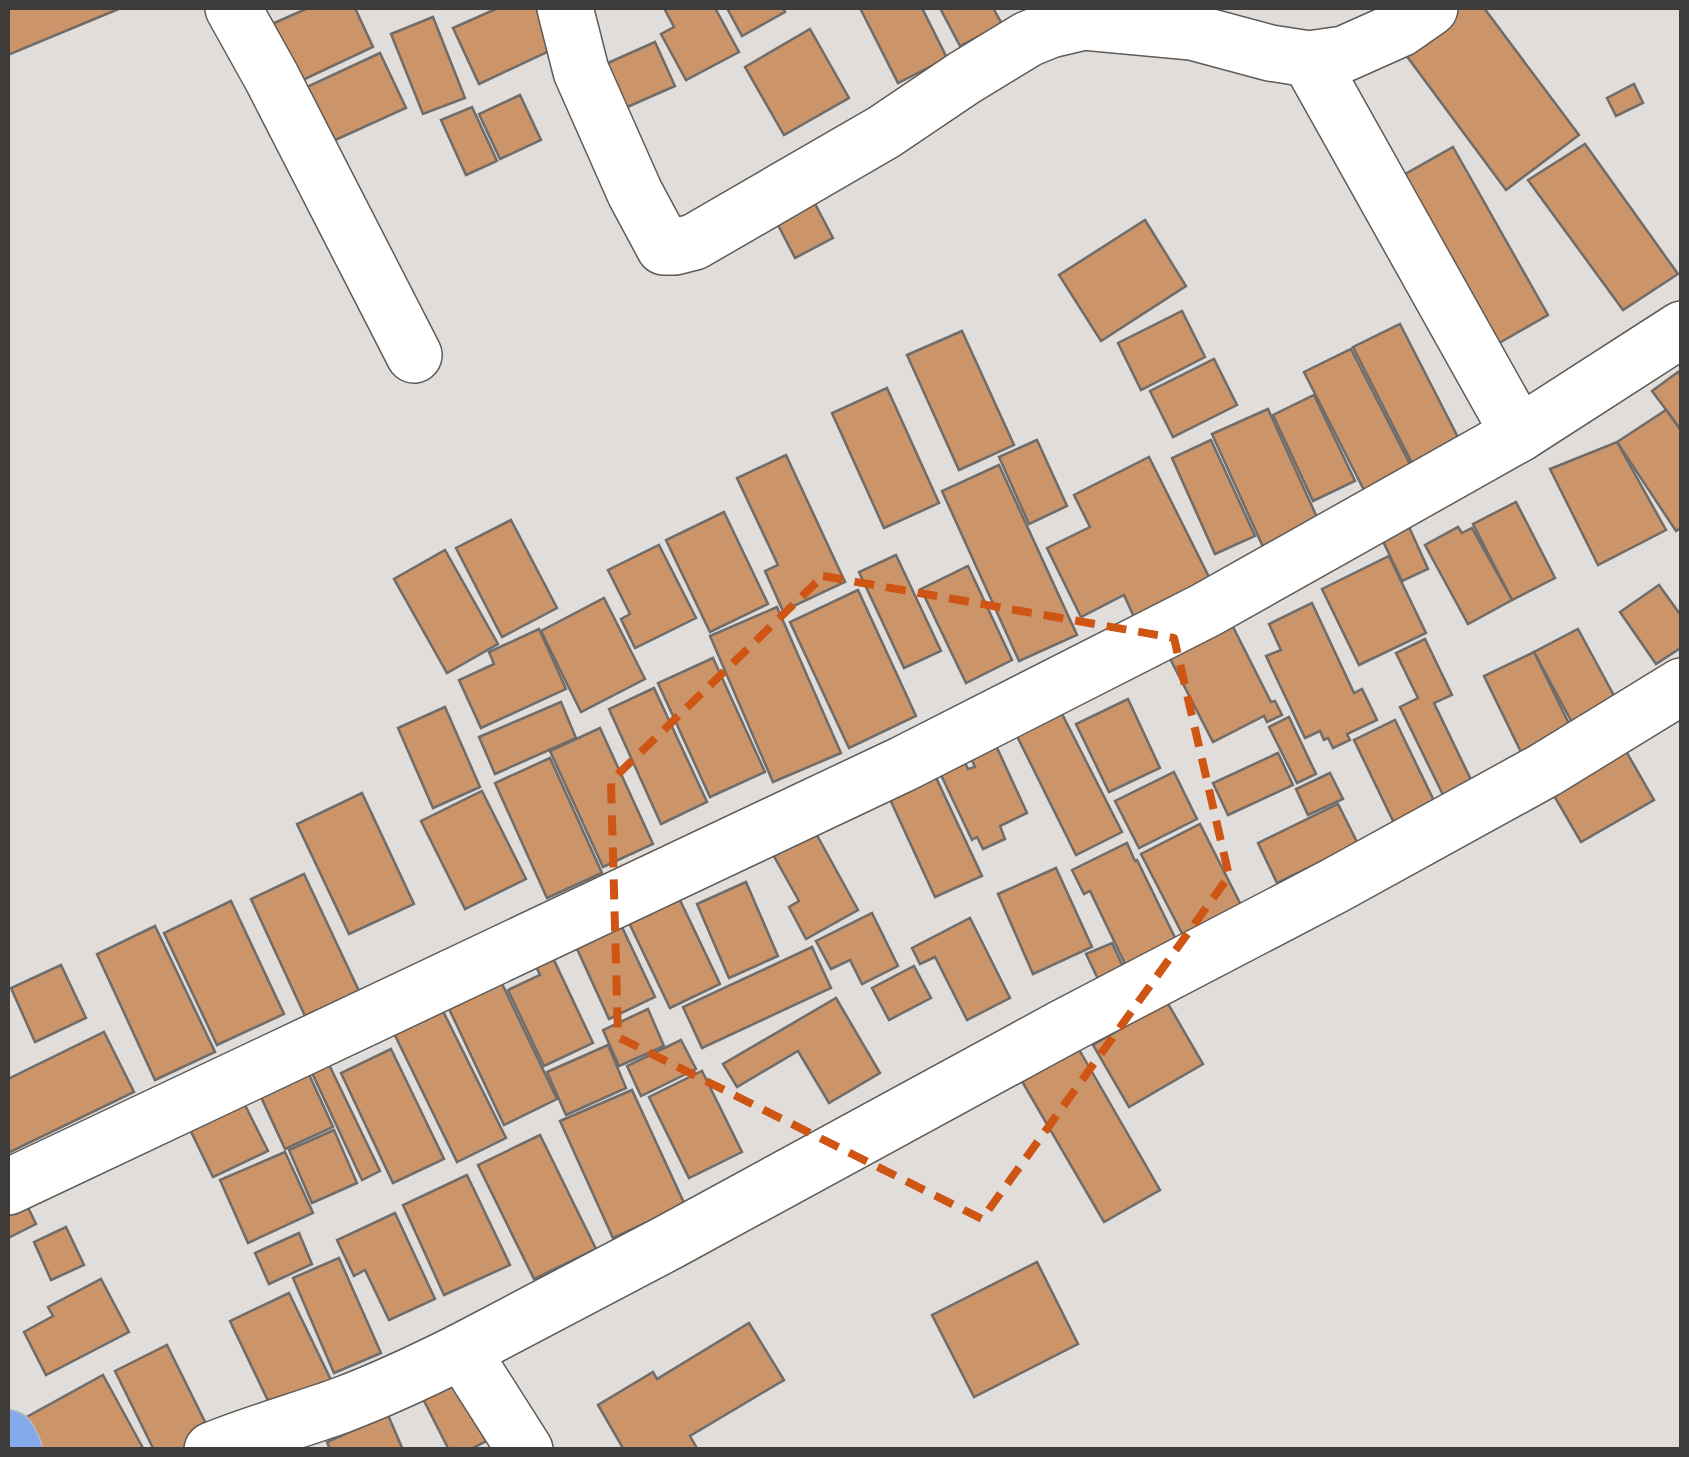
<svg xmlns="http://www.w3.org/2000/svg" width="1689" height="1457" font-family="Arial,sans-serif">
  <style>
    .building { fill: #cc9469; stroke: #6f6c69; stroke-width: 2.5 }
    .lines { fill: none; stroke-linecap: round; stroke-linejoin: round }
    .minor-casing { stroke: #5e5b58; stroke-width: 58 }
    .highway-casing { stroke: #b9b9b8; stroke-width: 58 }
    .minor { stroke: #fff; stroke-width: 55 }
    .highway { stroke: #85aaeb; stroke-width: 55 }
    .marked { fill: none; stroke: #ce5513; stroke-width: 8; stroke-dasharray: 20 12; stroke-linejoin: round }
  </style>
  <rect width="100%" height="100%" fill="#e1ddda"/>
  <g class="building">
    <polygon points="8,8 121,8 8,55"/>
    <polygon points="308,8 355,8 373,47 290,86 263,28"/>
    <polygon points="498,8 539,8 558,47 479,84 453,28"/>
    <polygon points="664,8 715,8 739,52 686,80 661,34 674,27"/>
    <polygon points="727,8 783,8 785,12 742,36"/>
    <polygon points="860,8 922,8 947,58 898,83"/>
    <polygon points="940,8 993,8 1002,24 960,46"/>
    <polygon points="1445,8 1484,8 1579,135 1506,190 1397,43"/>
    <polygon points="433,17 465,98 423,114 391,34"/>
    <polygon points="810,29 849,98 784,135 745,67"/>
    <polygon points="655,42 675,86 609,115 590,71"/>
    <polygon points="380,53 406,108 322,146 296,92"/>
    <polygon points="1634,84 1643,103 1616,116 1607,98"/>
    <polygon points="520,95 541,140 500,159 479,114"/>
    <polygon points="472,107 497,161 466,175 441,120"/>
    <polygon points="1585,144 1678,274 1623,310 1528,180"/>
    <polygon points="1453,147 1548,315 1487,350 1393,181"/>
    <polygon points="812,198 833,238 795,258 774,217"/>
    <polygon points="1145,220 1186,286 1101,341 1059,275"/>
    <polygon points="1182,311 1205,357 1141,390 1118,343"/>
    <polygon points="1400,324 1465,451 1418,475 1353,347"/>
    <polygon points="962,331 1014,445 959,470 907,355"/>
    <polygon points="1351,349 1416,476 1369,500 1304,372"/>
    <polygon points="1214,359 1237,405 1173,437 1150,391"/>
    <polygon points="1678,372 1682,377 1682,431 1652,391"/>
    <polygon points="887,388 939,503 884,528 832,413"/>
    <polygon points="1314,395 1355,481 1313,501 1273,415"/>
    <polygon points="1268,409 1320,524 1264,549 1212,434"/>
    <polygon points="1666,410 1682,432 1682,527 1676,531 1617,442"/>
    <polygon points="1037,440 1067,506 1029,524 999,457"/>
    <polygon points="1211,440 1255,536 1215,554 1172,458"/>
    <polygon points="1617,442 1666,530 1598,565 1550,469"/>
    <polygon points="786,455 845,582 783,611 765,571 778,565 737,478"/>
    <polygon points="1149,457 1210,579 1134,617 1124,595 1081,617 1047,548 1090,527 1074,495"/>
    <polygon points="999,465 1077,635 1019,661 942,491"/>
    <polygon points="1516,502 1555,578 1512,600 1473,524"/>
    <polygon points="724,512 768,604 710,632 666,540"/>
    <polygon points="511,520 557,608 502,637 456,548"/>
    <polygon points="1409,527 1428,569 1402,581 1382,539"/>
    <polygon points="1458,527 1462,533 1472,528 1512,600 1468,624 1425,545"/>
    <polygon points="659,545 696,618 635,648 621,619 630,614 608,570"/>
    <polygon points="445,550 498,644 447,673 394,579"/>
    <polygon points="896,555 941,651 904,668 859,572"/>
    <polygon points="1389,556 1426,633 1359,665 1322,589"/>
    <polygon points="968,566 1012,660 966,683 921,589"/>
    <polygon points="1659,585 1682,617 1682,647 1656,664 1620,612"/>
    <polygon points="858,590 916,716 849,748 790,622"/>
    <polygon points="604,598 645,679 581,712 541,631"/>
    <polygon points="1312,603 1354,693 1362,689 1377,720 1347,734 1350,740 1333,748 1328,738 1324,740 1320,731 1305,738 1266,656 1281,650 1269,624"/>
    <polygon points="777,607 841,753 773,782 710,636"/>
    <polygon points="1226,613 1271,702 1275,701 1282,715 1267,722 1264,716 1213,742 1163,645"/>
    <polygon points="539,629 566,689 481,728 459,680 494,664 489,652"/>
    <polygon points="1578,629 1618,703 1574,726 1534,652"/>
    <polygon points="1425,639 1452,695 1434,703 1474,786 1446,801 1400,707 1418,698 1396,653"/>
    <polygon points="1534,652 1573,732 1523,756 1484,676"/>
    <polygon points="713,658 765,772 710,797 658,683"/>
    <polygon points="654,688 707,802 661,824 609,709"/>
    <polygon points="1128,699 1160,768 1109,792 1076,724"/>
    <polygon points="561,702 576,738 495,774 479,737"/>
    <polygon points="1056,702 1122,832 1076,855 1011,724"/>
    <polygon points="445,707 480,787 433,808 398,728"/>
    <polygon points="1289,717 1316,774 1297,783 1269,727"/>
    <polygon points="1395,720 1436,805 1395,825 1354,740"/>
    <polygon points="987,726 1027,813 1000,826 1005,839 983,849 977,837 972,840 931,754 955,742 968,769 975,767 962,738"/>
    <polygon points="600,728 653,844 603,867 550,751"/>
    <polygon points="1619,739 1654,800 1581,842 1546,782"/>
    <polygon points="1278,753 1293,785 1228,815 1213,783"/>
    <polygon points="925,754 982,876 935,897 888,795"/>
    <polygon points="550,758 602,873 547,898 495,783"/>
    <polygon points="1174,772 1197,819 1139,848 1115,801"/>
    <polygon points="1330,773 1343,799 1308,815 1296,789"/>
    <polygon points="482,791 526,879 465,909 421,821"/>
    <polygon points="362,793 414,904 349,934 297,824"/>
    <polygon points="1338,804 1358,844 1277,883 1258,843"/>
    <polygon points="1200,824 1244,911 1186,941 1141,854"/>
    <polygon points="813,828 858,910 806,939 789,907 799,901 771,851"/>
    <polygon points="1127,843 1135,861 1137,860 1179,946 1128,970 1090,891 1084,894 1072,870"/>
    <polygon points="1056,868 1092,947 1033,974 998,894"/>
    <polygon points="304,874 359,991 305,1016 251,899"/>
    <polygon points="669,877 720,984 670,1008 619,902"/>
    <polygon points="746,882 778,956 729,978 697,904"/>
    <polygon points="231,901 284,1014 217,1045 164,933"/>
    <polygon points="613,908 655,997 609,1019 568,929"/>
    <polygon points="872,913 898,966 862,984 850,960 831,969 816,941"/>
    <polygon points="970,918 1010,998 967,1020 935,957 920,964 912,948"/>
    <polygon points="155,926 215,1052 155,1080 97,954"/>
    <polygon points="545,941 593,1043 544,1066 508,990 540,975 528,949"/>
    <polygon points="1112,943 1125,971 1100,983 1086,954"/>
    <polygon points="812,947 831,988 702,1048 683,1007"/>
    <polygon points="61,965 86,1018 35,1042 11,988"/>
    <polygon points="914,966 931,998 889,1020 872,988"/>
    <polygon points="495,969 557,1099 504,1125 442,994"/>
    <polygon points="435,995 506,1138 457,1162 387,1019"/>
    <polygon points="836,998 880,1073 829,1103 798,1051 737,1087 723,1064"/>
    <polygon points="1167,1002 1203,1064 1129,1107 1093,1045"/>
    <polygon points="648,1009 664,1046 619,1066 603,1030"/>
    <polygon points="104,1032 134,1092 8,1153 8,1079"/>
    <polygon points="681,1040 696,1069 641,1096 627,1066"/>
    <polygon points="608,1045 626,1088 566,1115 547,1072"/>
    <polygon points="1077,1046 1160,1190 1104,1222 1020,1078"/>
    <polygon points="391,1049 444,1159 393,1183 341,1073"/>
    <polygon points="323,1052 380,1171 362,1180 306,1060"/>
    <polygon points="302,1059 333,1127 285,1149 254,1082"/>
    <polygon points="702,1071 742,1152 689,1178 649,1097"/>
    <polygon points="632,1090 685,1205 613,1238 560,1121"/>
    <polygon points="238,1091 268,1151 213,1177 184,1117"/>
    <polygon points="334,1130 357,1183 312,1203 289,1150"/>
    <polygon points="540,1135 596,1249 534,1279 478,1165"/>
    <polygon points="285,1152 313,1213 248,1243 220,1180"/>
    <polygon points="467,1175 510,1265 444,1295 403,1205"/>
    <polygon points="20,1191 36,1224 8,1238 8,1197"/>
    <polygon points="395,1213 435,1299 389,1320 365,1270 354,1276 337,1240"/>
    <polygon points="66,1227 84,1265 51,1280 34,1242"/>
    <polygon points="299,1233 312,1264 269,1284 255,1253"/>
    <polygon points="339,1258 381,1353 334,1373 293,1278"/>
    <polygon points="1037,1262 1078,1344 974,1397 932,1315"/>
    <polygon points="101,1279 129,1332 46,1375 24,1332 53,1316 48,1307"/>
    <polygon points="289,1293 331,1380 272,1409 230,1321"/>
    <polygon points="749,1323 784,1380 690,1436 698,1450 624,1450 598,1405 653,1372 657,1379"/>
    <polygon points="167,1345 212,1436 185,1450 154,1450 115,1371"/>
    <polygon points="467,1367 500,1434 469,1450 449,1450 419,1391"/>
    <polygon points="103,1375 144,1450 40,1450 23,1419"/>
    <polygon points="388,1415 403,1450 330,1450 327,1442"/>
  </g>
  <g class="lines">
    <g class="minor-casing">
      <g id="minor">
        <polyline points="233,8 272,78 414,355"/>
        <polyline points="565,8 581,71 635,193 664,247 674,247 694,242 884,132 964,78 1028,39 1050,30 1084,22 1192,32 1270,53 1309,59 1344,54 1400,29 1430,8"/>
        <polyline points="1309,59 1519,434"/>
        <polyline points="8,1187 903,764 1206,610 1519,434 1682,329"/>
        <path d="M212 1450C254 1433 297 1421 339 1406 382 1390 422 1371 462 1351"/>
        <polyline points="525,1450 462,1351 669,1242 1064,1027 1334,886 1545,770 1682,686"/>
      </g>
    </g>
    <g class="highway-casing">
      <polyline id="highway" points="8,1438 14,1450"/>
    </g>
    <use href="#minor" class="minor"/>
    <use href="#highway" class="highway"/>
  </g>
  <path class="marked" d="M823 576 1174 638 1229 876 982 1219 618 1037 611 781Z"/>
  <rect width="1689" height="1457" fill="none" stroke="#3d3c3b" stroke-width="20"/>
</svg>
